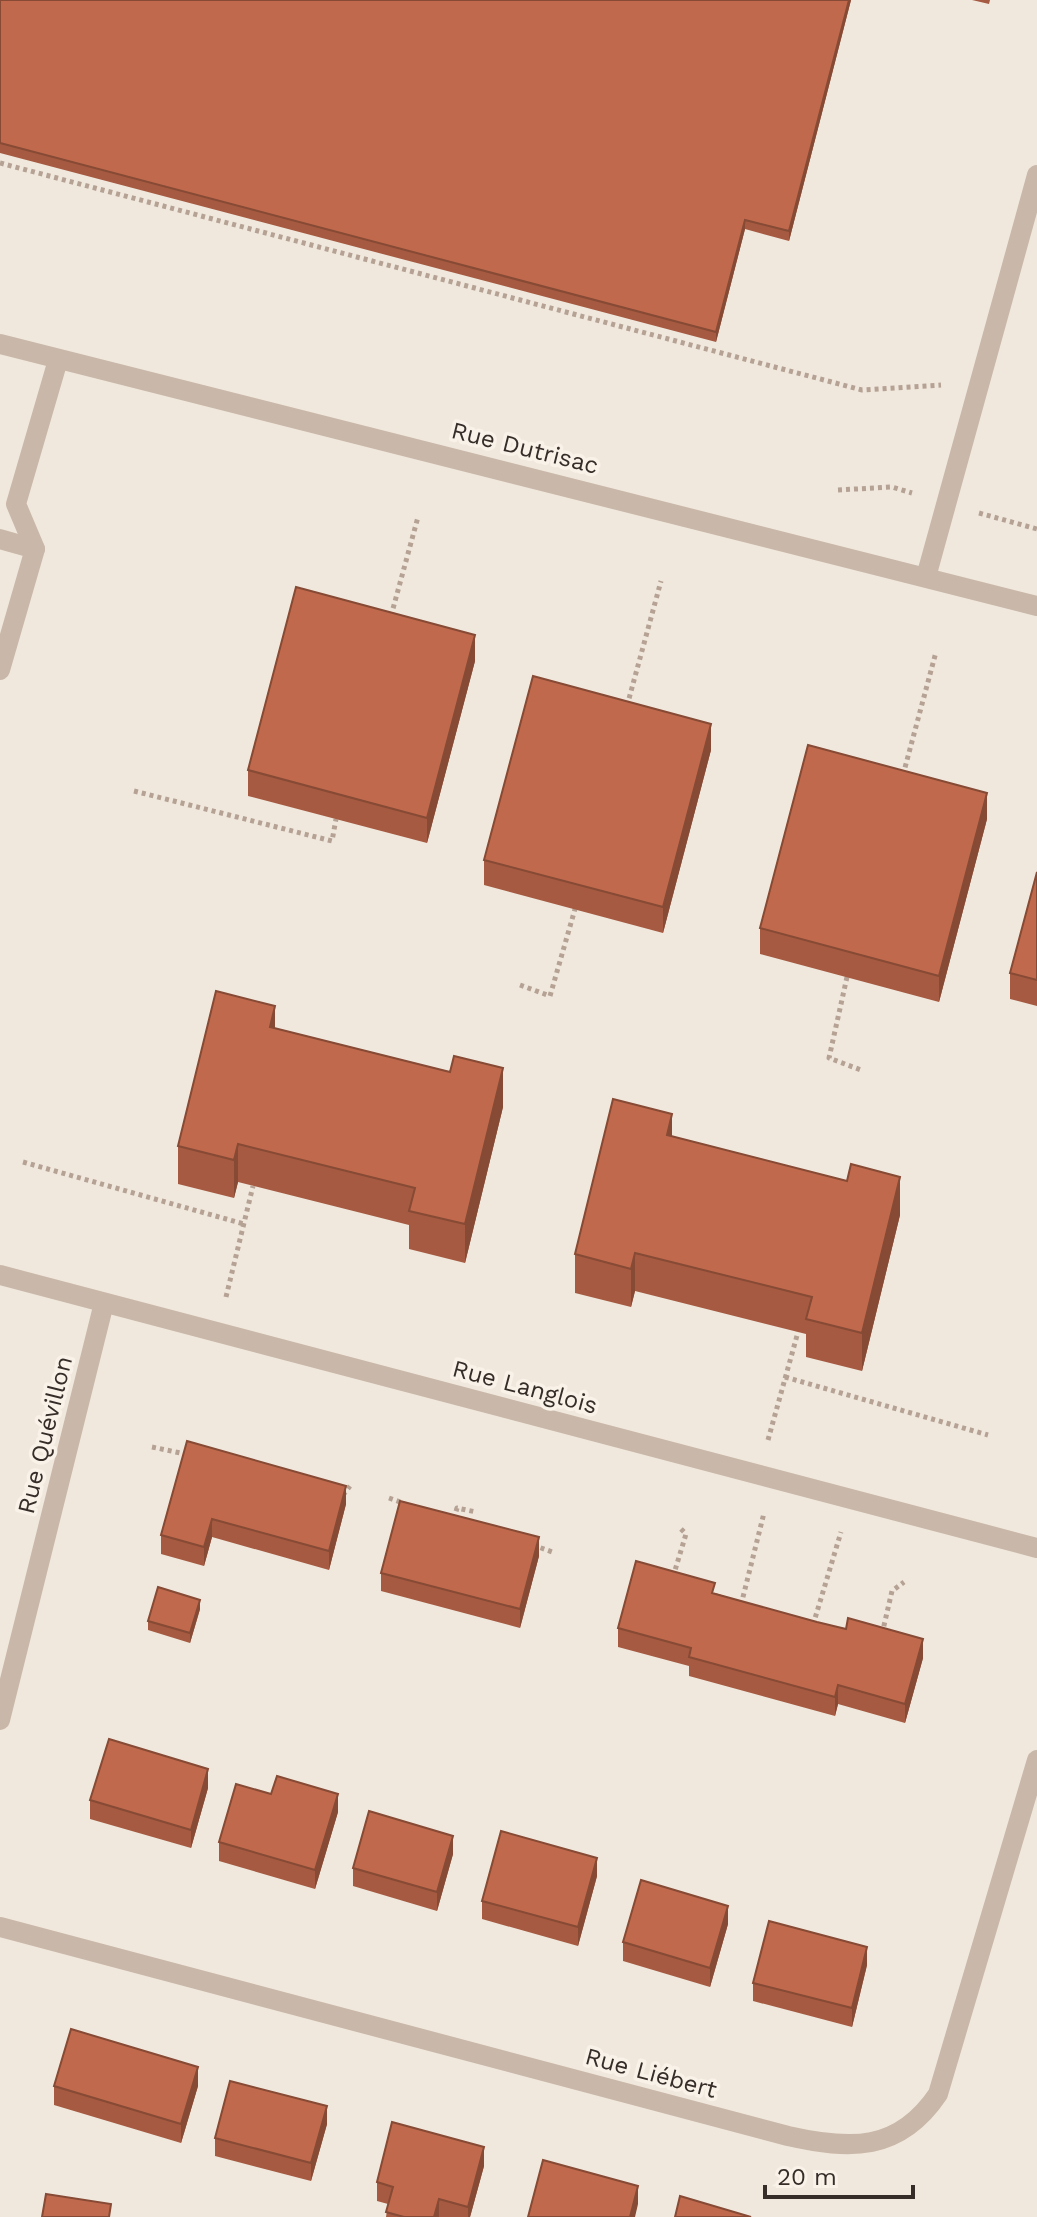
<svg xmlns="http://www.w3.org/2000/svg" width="1037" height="2217" font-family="'Work Sans',sans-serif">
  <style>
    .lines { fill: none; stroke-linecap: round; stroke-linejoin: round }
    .path { stroke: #b5a294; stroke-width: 5; stroke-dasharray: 4 4; stroke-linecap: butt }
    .service { stroke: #c9b8a9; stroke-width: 20 }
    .minor { stroke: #c9b8a9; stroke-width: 20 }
    .wall { fill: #a55a41 }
    .shaded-wall { fill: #864a35 }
    .building { fill: #c0694c; stroke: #864a35; stroke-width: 2 }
    .labels { text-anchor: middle; stroke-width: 7; stroke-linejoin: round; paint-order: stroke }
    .street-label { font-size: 24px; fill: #362d29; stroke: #f9f2e9 }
  </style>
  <rect width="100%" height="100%" fill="#f1e8dd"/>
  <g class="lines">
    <g class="path">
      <polyline points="0,163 862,390 941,385"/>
      <polyline points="838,490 892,487 912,493"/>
      <polyline points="979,513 1037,529"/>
      <polyline points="391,616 418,517"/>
      <polyline points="627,706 661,581"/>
      <polyline points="903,775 936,652"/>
      <polyline points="134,791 332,841 336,819"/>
      <polyline points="847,977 829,1058 861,1070"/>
      <polyline points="520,985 550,996 575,909"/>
      <polyline points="23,1162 244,1224"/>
      <polyline points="226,1297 253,1186"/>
      <polyline points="785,1377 988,1435"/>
      <polyline points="768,1440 798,1332"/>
      <polyline points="152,1447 190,1455"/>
      <polyline points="343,1495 350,1486"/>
      <polyline points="389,1498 403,1503"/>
      <polyline points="454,1519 457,1508 476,1512"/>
      <polyline points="533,1545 555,1553"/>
      <polyline points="673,1577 686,1534 679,1527"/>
      <polyline points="741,1605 764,1513"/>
      <polyline points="813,1625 841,1532"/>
      <polyline points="882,1634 892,1591 904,1582"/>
    </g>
    <g class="service">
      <polyline points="0,539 35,549"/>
      <polyline points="926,577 1037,175"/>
      <polyline points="0,670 35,549 16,504 58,360"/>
    </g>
    <g class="minor">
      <polyline points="0,344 1037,606"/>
      <polyline points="0,1275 1037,1548"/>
      <polyline points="0,1720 104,1303"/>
      <path d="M0 1927 788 2136C850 2150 899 2152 938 2094L1037 1760"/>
    </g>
  </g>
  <g class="wall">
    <polygon points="0,0 851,0 789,241 745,229 716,342 0,153"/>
    <polygon points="972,0 990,0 989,4"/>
    <polygon points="475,661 427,843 248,796 248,770"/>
    <polygon points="711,750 663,933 484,885 484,860"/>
    <polygon points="987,819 939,1002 760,954 760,928"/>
    <polygon points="1037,872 1037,1006 1010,999 1010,973"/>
    <polygon points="275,1028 503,1107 465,1263 409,1249 409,1225 238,1182 234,1198 178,1184 178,1146"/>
    <polygon points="672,1137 900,1215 862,1371 806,1357 806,1334 635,1291 631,1307 575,1293 575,1254"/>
    <polygon points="187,1441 346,1504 329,1570 212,1537 204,1566 161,1554 161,1535"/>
    <polygon points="539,1556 520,1628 381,1591 381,1573"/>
    <polygon points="715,1593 923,1658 905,1723 838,1704 835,1716 689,1676 689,1666 618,1647 618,1628"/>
    <polygon points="200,1609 190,1643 148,1630 148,1621"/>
    <polygon points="208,1788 191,1848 90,1819 90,1800"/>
    <polygon points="338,1812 315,1889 219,1861 219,1842"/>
    <polygon points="453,1854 437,1911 353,1886 353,1868"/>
    <polygon points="597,1876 578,1946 482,1919 482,1901"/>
    <polygon points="728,1924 710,1987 623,1961 623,1942"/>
    <polygon points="867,1965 852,2027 753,2001 753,1983"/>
    <polygon points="54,2086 198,2086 181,2143 54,2105"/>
    <polygon points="327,2124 311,2181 215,2156 215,2138"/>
    <polygon points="484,2166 470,2217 386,2217 388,2204 377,2201 377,2182"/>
  </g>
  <g class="shaded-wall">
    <polygon points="849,0 851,0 789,241 789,231"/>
    <polygon points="745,220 745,229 716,342 716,332"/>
    <polygon points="475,635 475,661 427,843 427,818"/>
    <polygon points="711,724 711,750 663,933 663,907"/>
    <polygon points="987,793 987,819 939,1002 939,976"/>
    <polygon points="275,1006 275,1044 270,1027"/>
    <polygon points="503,1068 503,1107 465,1263 465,1224"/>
    <polygon points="672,1114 672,1152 667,1135"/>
    <polygon points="238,1144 238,1182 234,1198 234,1160"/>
    <polygon points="900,1177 900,1215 862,1371 862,1333"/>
    <polygon points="635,1253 635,1291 631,1307 631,1269"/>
    <polygon points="346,1486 346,1504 329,1570 329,1551"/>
    <polygon points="212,1519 212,1537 204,1566 204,1547"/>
    <polygon points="539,1537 539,1556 520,1628 520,1609"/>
    <polygon points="200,1600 200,1609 190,1643 190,1633"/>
    <polygon points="923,1639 923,1658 905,1723 905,1704"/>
    <polygon points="838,1685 838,1704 835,1716 835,1697"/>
    <polygon points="208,1769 208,1788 191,1848 191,1830"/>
    <polygon points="338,1794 338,1812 315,1889 315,1870"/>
    <polygon points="453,1836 453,1854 437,1911 437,1892"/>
    <polygon points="597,1858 597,1876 578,1946 578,1927"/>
    <polygon points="728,1906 728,1924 710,1987 710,1968"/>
    <polygon points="867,1947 867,1965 852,2027 852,2008"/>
    <polygon points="198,2067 198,2086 181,2143 181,2124"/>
    <polygon points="327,2106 327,2124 311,2181 311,2163"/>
    <polygon points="484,2147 484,2166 470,2217 468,2217 468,2207"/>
    <polygon points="638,2186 638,2204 635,2217 630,2217"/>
    <polygon points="439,2199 439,2217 434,2217"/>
  </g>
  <g class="building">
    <polygon points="0,0 849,0 789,231 745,220 716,332 0,143"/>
    <polygon points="296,587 475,635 427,818 248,770"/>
    <polygon points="533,676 711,724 663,907 484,860"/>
    <polygon points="808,745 987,793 939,976 760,928"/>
    <polygon points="1037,872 1037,980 1010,973"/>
    <polygon points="216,991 275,1006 270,1027 450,1072 454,1056 503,1068 465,1224 409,1211 415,1188 238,1144 234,1160 178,1146"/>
    <polygon points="613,1099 672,1114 667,1135 847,1181 851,1164 900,1177 862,1333 806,1319 812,1297 635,1253 631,1269 575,1254"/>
    <polygon points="187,1441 346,1486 329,1551 212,1519 204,1547 161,1535"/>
    <polygon points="400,1501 539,1537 520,1609 381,1573"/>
    <polygon points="636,1561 715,1583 712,1593 817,1622 846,1629 848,1618 923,1639 905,1704 838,1685 835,1697 689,1657 691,1648 618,1628"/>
    <polygon points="158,1587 200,1600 190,1633 148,1621"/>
    <polygon points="109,1739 208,1769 191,1830 90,1800"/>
    <polygon points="277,1776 338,1794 315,1870 219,1842 236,1784 271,1794"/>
    <polygon points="369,1811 453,1836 437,1892 353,1868"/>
    <polygon points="501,1831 597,1858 578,1927 482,1901"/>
    <polygon points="641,1880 728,1906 710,1968 623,1942"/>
    <polygon points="769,1921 867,1947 852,2008 753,1983"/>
    <polygon points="71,2029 198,2067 181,2124 54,2086"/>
    <polygon points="230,2081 327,2106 311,2163 215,2138"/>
    <polygon points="392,2122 484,2147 468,2207 439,2199 434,2217 404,2217 386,2212 393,2187 377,2182"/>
    <polygon points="543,2160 638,2186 630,2217 528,2217"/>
    <polygon points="46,2194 111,2204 109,2217 42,2217"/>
    <polygon points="680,2196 751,2217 675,2217"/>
  </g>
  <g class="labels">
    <g class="street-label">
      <text transform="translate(525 448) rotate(14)" y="8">Rue Dutrisac</text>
      <text transform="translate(525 1387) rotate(15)" y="8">Rue Langlois</text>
      <text transform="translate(45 1435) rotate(-76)" y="8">Rue Quévillon</text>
      <text transform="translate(651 2073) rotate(15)" y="8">Rue Liébert</text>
    </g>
  </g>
  <path d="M765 2185v12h148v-12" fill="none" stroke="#362d29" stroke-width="4"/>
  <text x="777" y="2185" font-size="24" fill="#362d29" stroke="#f9f2e9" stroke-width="6" paint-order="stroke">20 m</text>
</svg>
